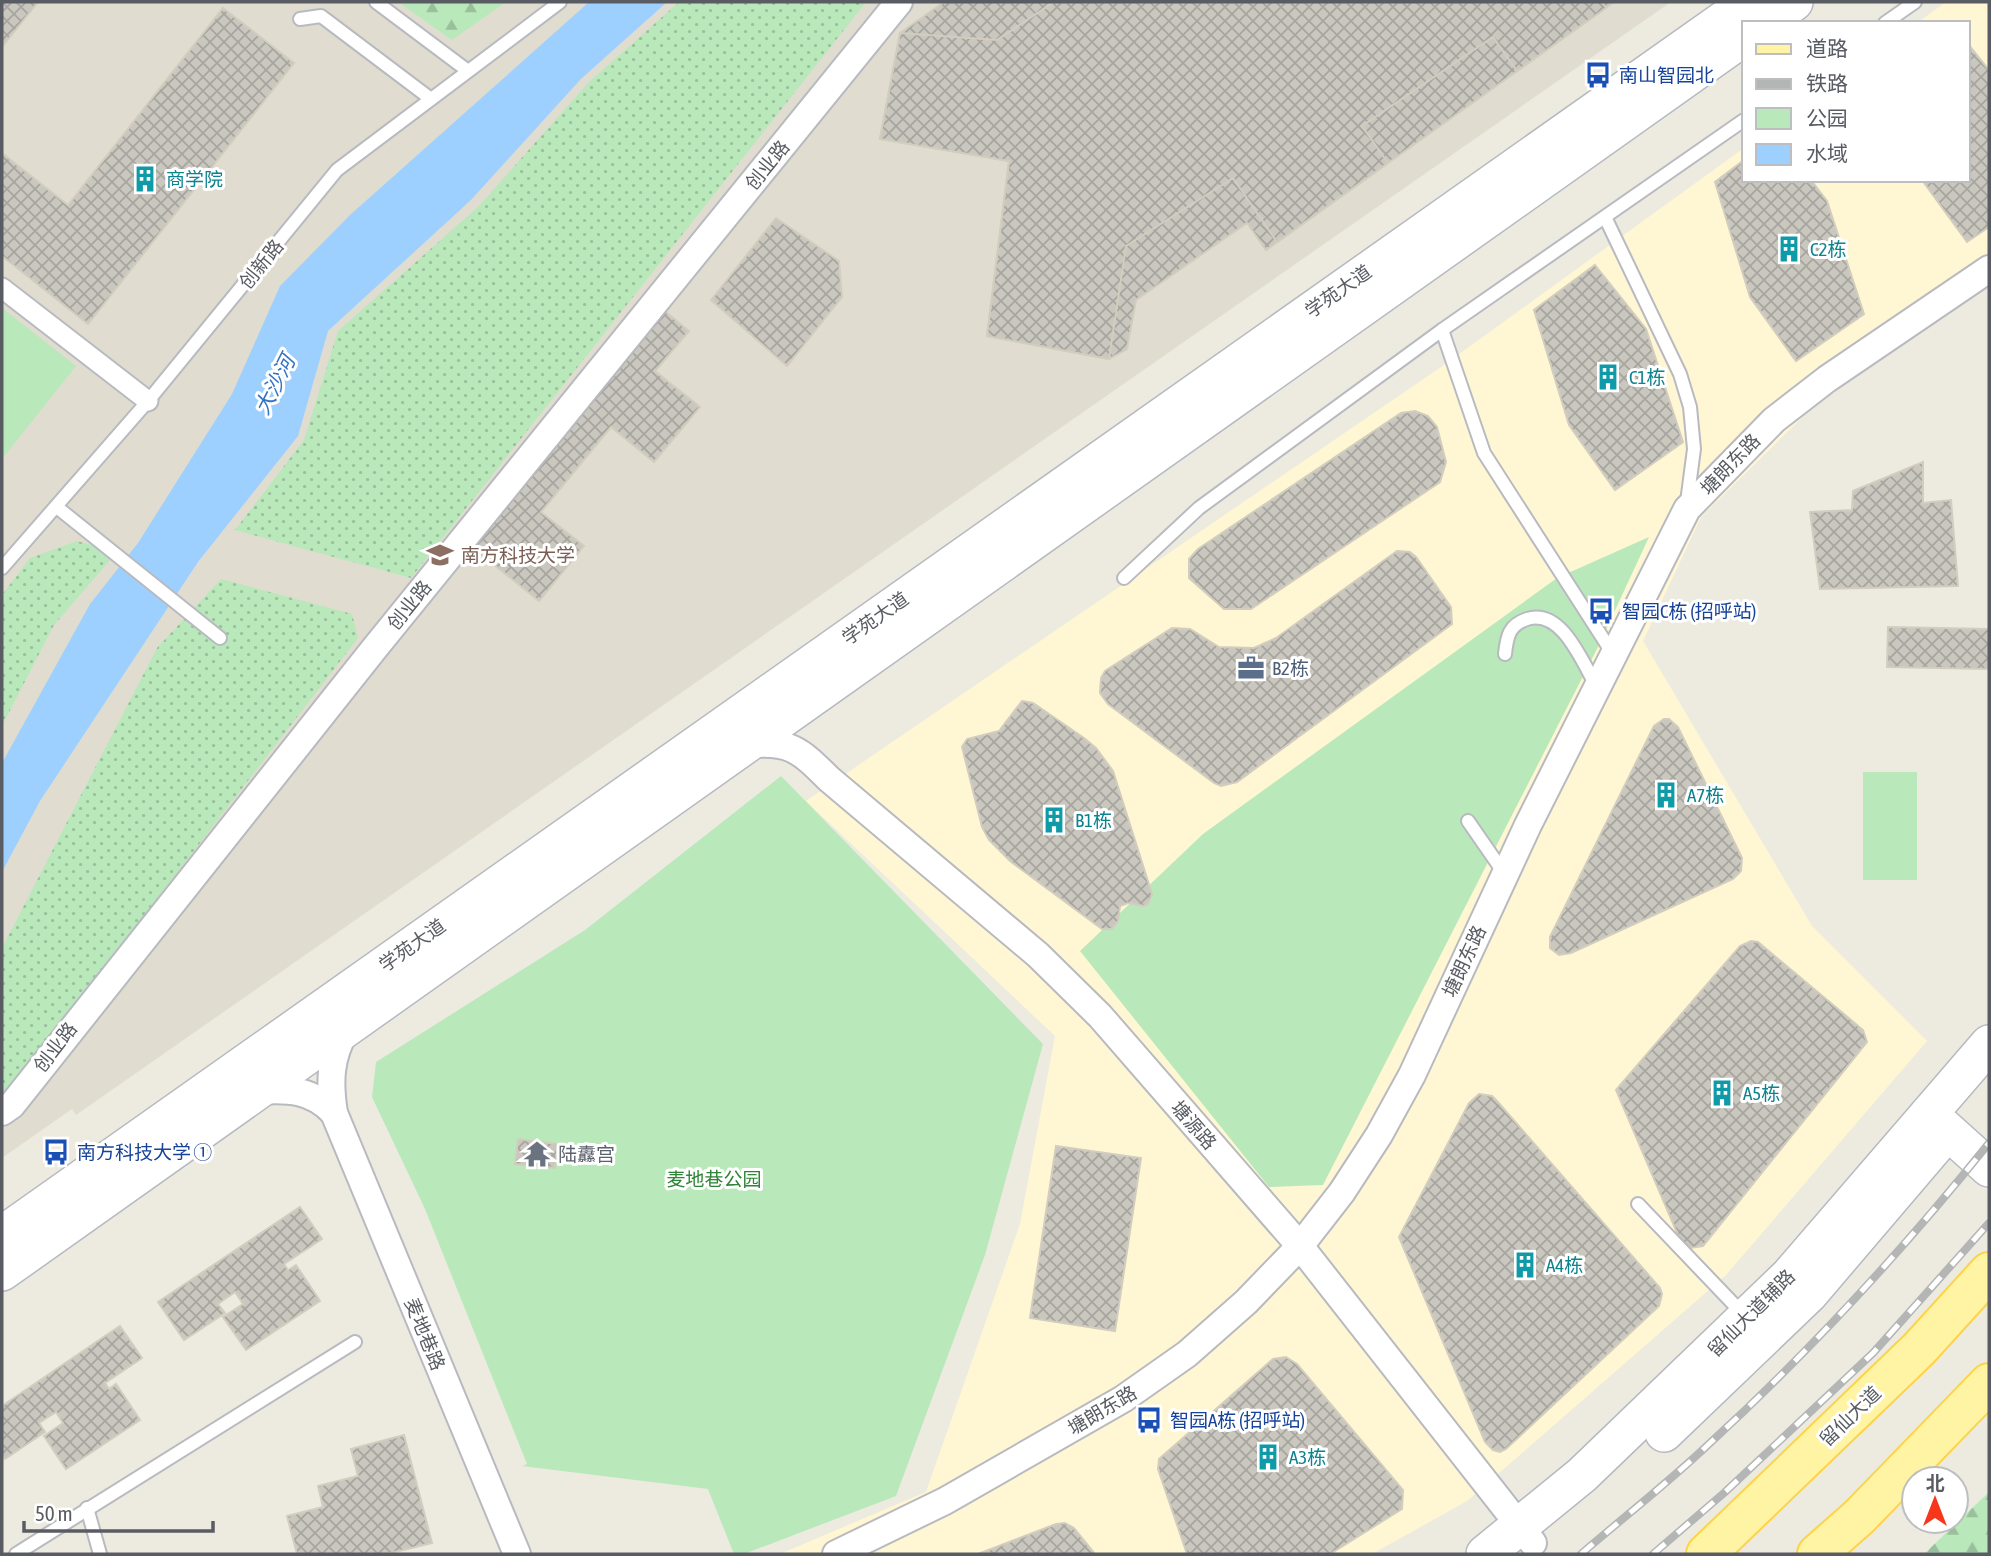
<svg xmlns="http://www.w3.org/2000/svg" width="1991" height="1556" font-family="'Asap Condensed','Noto Sans SC',sans-serif">
  <style>
    .commercial { fill: #fff7d3 }
    .education { fill: #e0ddd0 }
    .grass { fill: url(#grass-dots) }
    .forest { fill: url(#forest-firs) }
    .green { fill: #b9e8bb }
    .water { fill: #9ed0ff }
    .building { fill: url(#building-cross-hatch); stroke: #d2cdbe; stroke-width: 2 }
    .lines { fill: none; stroke-linecap: round; stroke-linejoin: round }
    .service-casing { stroke: #b8bac0; stroke-width: 16 }
    .pedestrian-casing { stroke: #b8bac0; stroke-width: 23 }
    .minor-casing { stroke: #b8bac0; stroke-width: 30 }
    .secondary-casing { stroke: #b6b9c0; stroke-width: 40 }
    .primary-casing { stroke: #fdd349; stroke-width: 42 }
    .service { stroke: #fff; stroke-width: 12 }
    .pedestrian { stroke: #fff; stroke-width: 19 }
    .minor { stroke: #fff; stroke-width: 26 }
    .secondary { stroke: #fff; stroke-width: 37 }
    .primary { stroke: #fff4a3; stroke-width: 38 }
    .rail-casing { stroke: #b4b5b5; stroke-width: 8 }
    .rail { stroke: #fff; stroke-width: 5; stroke-dasharray: 16; stroke-linecap: butt }
    .labels { text-anchor: middle; stroke-width: 6; stroke-linejoin: round; paint-order: stroke }
    .transit-label { font-size: 19px; fill: #164399; stroke: #fff; text-anchor: start }
    .street-label { font-size: 19px; fill: #595c62; stroke: #fff }
    .culture-label { font-size: 19px; fill: #0d838f; stroke: #fff; text-anchor: start }
    .education-label { font-size: 19px; fill: #785e54; stroke: #fff; text-anchor: start }
    .service-label { font-size: 19px; fill: #4e5e75; stroke: #fff; text-anchor: start }
    .worship-label { font-size: 19px; fill: #5b616d; stroke: #fff; text-anchor: start }
    .park-label { font-size: 19px; fill: #2d8535; stroke: #fff }
    .water-label { font-size: 21px; font-style: italic; fill: #3573c3; stroke: #fff }
  </style>
  <defs>
    <pattern id="grass-dots" width="8" height="8" patternUnits="userSpaceOnUse" patternTransform="scale(1.75)"><rect width="8" height="8" fill="#b9e8bb"/><path d="M2 2h.1M6 6h.1" fill="none" stroke="#99bf9b" stroke-width="1.8" stroke-linecap="round"/></pattern>
    <pattern id="forest-firs" width="22" height="20" patternUnits="userSpaceOnUse" patternTransform="scale(1.75)"><rect width="22" height="20" fill="#b9e8bb"/><path d="M5 1l3.5 6h-7zM16 11l3.5 6h-7z" fill="#99bf9b"/></pattern>
    <pattern id="building-cross-hatch" width="8" height="8" patternUnits="userSpaceOnUse" patternTransform="scale(1.75)"><rect width="8" height="8" fill="#cac7bf"/><path d="M0 0l8 8M0 8l8-8" fill="none" stroke="#a7a59f"/></pattern>
  </defs>
  <rect width="100%" height="100%" fill="#edebe0"/>
  <polygon class="commercial" points="1946,2 1989,2 1989,279 1840,380 1701,517 1643,641 1812,926 1927,1041 1726,1275 1467,1501 1372,1554 780,1554 926,1492 1020,1224 1055,1036 806,801 1444,365 1744,148 1744,180 1968,180 1968,23 1917,23"/>
  <polygon class="education" points="2,2 1671,2 76,1115 72,1109 2,1158"/>
  <g class="grass">
    <polygon points="679,2 866,2 411,578 235,530 304,440 338,331 479,206 589,82"/>
    <polygon points="77,541 117,552 54,625 2,726 2,595 30,558"/>
    <polygon points="221,579 352,614 358,638 2,1100 2,948 157,648"/>
  </g>
  <g class="forest">
    <polygon points="398,2 506,2 452,40"/>
    <polygon points="1989,1492 1989,1554 1924,1554"/>
  </g>
  <g class="green">
    <polygon points="2,308 76,366 2,459"/>
    <polygon points="1649,537 1598,647 1323,1185 1269,1187 1080,951 1203,834 1557,578"/>
    <rect x="1863" y="772" width="54" height="108"/>
    <polygon points="781,776 1043,1044 985,1255 896,1496 744,1554 734,1554 708,1489 522,1466 527,1464 425,1209 372,1097 376,1062 585,930"/>
  </g>
  <polygon class="water" points="589,2 667,2 581,79 471,200 328,331 298,436 198,562 40,801 2,872 2,763 90,604 138,543 232,394 280,286 350,215"/>
  <g class="building">
    <polygon points="2,2 38,2 2,47"/>
    <polygon points="944,2 1614,2 1266,250 1247,223 1136,300 1127,349 1109,359 987,336 1009,161 880,139 900,33"/>
    <polygon points="1054,2 1602,2 1606,8 1517,71 1493,37 1362,126 1388,163 1277,242 1233,178 1126,246 1109,359 987,336 1009,161 880,139 900,33 997,40"/>
    <polygon points="223,8 294,63 88,324 2,256 2,153 68,205"/>
    <polygon points="1968,44 1989,70 1989,227 1967,242 1922,180 1968,180"/>
    <polygon points="1744,160 1744,180 1811,180 1827,201 1864,314 1796,361 1750,297 1715,182"/>
    <polygon points="776,218 839,261 842,297 787,366 711,300"/>
    <polygon points="1595,265 1646,329 1683,442 1615,490 1569,425 1534,310"/>
    <polygon points="660,307 689,331 655,371 700,407 654,462 611,427 541,512 584,546 539,601 467,543"/>
    <polygon points="1415,411 1428,416 1437,427 1446,462 1440,482 1251,609 1224,609 1189,578 1189,559 1198,549 1401,413"/>
    <polygon points="1923,462 1923,503 1951,500 1958,586 1820,589 1810,512 1852,510 1853,491"/>
    <polygon points="1397,551 1410,552 1416,557 1451,607 1452,624 1237,782 1221,786 1214,783 1108,704 1100,693 1101,678 1105,671 1172,628 1190,629 1219,647 1254,648 1276,638"/>
    <polygon points="1888,627 1989,629 1989,669 1887,667"/>
    <polygon points="1022,701 1033,703 1084,738 1096,748 1113,771 1152,894 1148,904 1144,906 1128,903 1120,906 1118,921 1112,929 1102,929 1010,861 989,840 982,827 962,747 967,739 999,731"/>
    <polygon points="1664,719 1669,719 1678,727 1742,858 1741,871 1733,879 1571,953 1559,955 1550,948 1550,937 1654,726"/>
    <polygon points="1751,941 1758,942 1863,1030 1867,1042 1703,1246 1690,1248 1680,1240 1616,1090 1740,946"/>
    <polygon points="1479,1094 1492,1096 1497,1101 1660,1288 1662,1294 1659,1306 1506,1449 1500,1452 1493,1450 1485,1442 1399,1237 1469,1103"/>
    <polygon points="518,1139 558,1144 555,1168 515,1164"/>
    <polygon points="1056,1146 1141,1158 1115,1331 1030,1318"/>
    <polygon points="300,1207 322,1239 284,1264 288,1270 296,1265 320,1301 246,1350 223,1317 243,1304 235,1292 218,1304 225,1313 184,1340 158,1302"/>
    <polygon points="120,1326 142,1358 105,1383 109,1389 116,1384 140,1420 66,1469 44,1436 63,1423 56,1412 39,1423 45,1432 5,1459 2,1455 2,1406"/>
    <polygon points="1286,1357 1297,1364 1403,1490 1402,1509 1330,1554 1187,1554 1158,1469 1159,1459 1273,1359"/>
    <polygon points="404,1435 432,1543 387,1554 297,1554 287,1516 323,1507 318,1486 358,1476 351,1449"/>
    <polygon points="1065,1523 1074,1528 1095,1554 978,1554 1056,1524"/>
  </g>
  <g class="lines">
    <g class="service-casing">
      <g id="service">
        <polyline points="376,2 468,71"/>
        <polyline points="300,19 321,16 431,99"/>
        <polyline points="1885,23 1915,2"/>
        <polyline points="1605,217 1680,374 1690,407 1694,449 1687,502"/>
        <polyline points="1442,330 1484,453 1613,654"/>
        <polyline points="58,508 220,638"/>
        <polyline points="2,568 148,401 337,170 560,2"/>
        <polyline points="1124,578 1199,508 1442,330 1744,120"/>
        <path d="M1505 654C1507 636 1509 625 1527 619 1562 608 1582 662 1597 687"/>
        <polyline points="1468,821 1504,873"/>
        <polyline points="1638,1204 1744,1315"/>
        <polyline points="87,1508 100,1554"/>
        <polyline points="16,1554 355,1342"/>
      </g>
    </g>
    <g class="pedestrian-casing">
      <polyline id="pedestrian" points="2,288 148,401"/>
    </g>
    <g class="minor-casing">
      <g id="minor">
        <path d="M745 745C789 740 799 749 829 779L1038 955 1100 1016 1300 1246 1533 1543"/>
        <path d="M346 1029C330 1058 329 1081 334 1113L517 1554"/>
        <path d="M257 1091C288 1089 312 1089 334 1113"/>
        <polyline points="2,1112 12,1105 374,649 899,2"/>
        <polyline points="836,1554 945,1501 1123,1399 1187,1354 1246,1302 1300,1246 1342,1192 1379,1135 1412,1075 1528,825 1687,509 1774,420 1827,379 1989,269"/>
      </g>
    </g>
    <g class="secondary-casing">
      <g id="secondary">
        <polyline points="1765,23 1794,2"/>
        <polyline points="1929,1114 1989,1168"/>
        <polyline points="2,1235 1749,2"/>
        <polyline points="2,1272 1744,37"/>
        <polyline points="1664,1433 1809,1294 1936,1145"/>
        <polyline points="1485,1554 1582,1475 1789,1276 1989,1044"/>
      </g>
    </g>
    <g class="primary-casing">
      <g id="primary">
        <polyline points="1706,1554 1919,1349 1989,1272"/>
        <polyline points="1817,1554 1859,1517 1989,1383"/>
      </g>
    </g>
    <use href="#service" class="service"/>
    <use href="#pedestrian" class="pedestrian"/>
    <use href="#minor" class="minor"/>
    <use href="#secondary" class="secondary"/>
    <use href="#primary" class="primary"/>
    <g class="rail-casing">
      <g id="rail">
        <path d="M1581 1554C1624 1517 1669 1482 1710 1443 1810 1351 1904 1249 1989 1143"/>
        <polyline points="1653,1554 1724,1493 1873,1353 1989,1223"/>
      </g>
    </g>
    <use href="#rail" class="rail"/>
  </g>
  <defs>
    <g id="bus-bare" transform="scale(2.1)"><path d="M-5-6H5V4H4V6H2V4H-2V6H-4V4H-5ZM-3.5-4V0h7V-4ZM-3.5 1.2v1.5H-2V1.2ZM2 1.2v1.5H3.5V1.2Z" fill="#1a4fb4" stroke="#fff" stroke-width="2.5" paint-order="stroke"/></g>
    <g id="building-bare" transform="scale(2.1)"><path d="M-4-6H4V6H1V3H-1V6H-4ZM-2.5-4.3h1.7v1.8h-1.7ZM.8-4.3h1.7v1.8H.8ZM-2.5-1h1.7V.8h-1.7ZM.8-1h1.7V.8H.8Z" fill="#0f9aa8" stroke="#fff" stroke-width="2.5" paint-order="stroke"/></g>
    <g id="university-bare" transform="scale(2.1)"><path d="M0-5L7-2L0 1L-7-2ZM-4 1L0 2.5L4 1V4Q0 6-4 4Z" fill="#8d6e63" stroke="#fff" stroke-width="2.5" paint-order="stroke"/></g>
    <g id="office-bare" transform="scale(2.1)"><path d="M-6-3h4V-5.5h4V-3h4V5H-6ZM-1-4.5V-3h2v-1.5ZM-6 0V1H6V0Z" fill="#5c6f8a" stroke="#fff" stroke-width="2.5" paint-order="stroke"/></g>
    <g id="temple-bare" transform="scale(2.1)"><path d="M0-6L5-2H3V0L6.5 2.5H4V6H1.5V3h-3V6H-4V2.5H-6.5L-3 0V-2H-5Z" fill="#6b7280" stroke="#fff" stroke-width="2.5" paint-order="stroke"/></g>
  </defs>
  <g fill-rule="evenodd">
    <use href="#bus-bare" x="1598" y="75"/>
    <use href="#building-bare" x="145" y="179"/>
    <use href="#building-bare" x="1789" y="249"/>
    <use href="#building-bare" x="1608" y="377"/>
    <use href="#university-bare" x="440" y="555"/>
    <use href="#bus-bare" x="1601" y="611"/>
    <use href="#office-bare" x="1251" y="668"/>
    <use href="#building-bare" x="1666" y="795"/>
    <use href="#building-bare" x="1054" y="820"/>
    <use href="#building-bare" x="1722" y="1093"/>
    <use href="#bus-bare" x="56" y="1152"/>
    <use href="#temple-bare" x="537" y="1154"/>
    <use href="#building-bare" x="1525" y="1265"/>
    <use href="#bus-bare" x="1149" y="1420"/>
    <use href="#building-bare" x="1268" y="1457"/>
  </g>
  <g class="labels">
    <g class="transit-label">
      <text x="1619" y="82">南山智园北</text>
      <text x="1622" y="618">智园C栋 (招呼站)</text>
      <text x="77" y="1159">南方科技大学 ①</text>
      <text x="1170" y="1427">智园A栋 (招呼站)</text>
    </g>
    <g class="street-label">
      <text transform="translate(767 165) rotate(-51)" y="7">创业路</text>
      <text transform="translate(261 264) rotate(-51)" y="7">创新路</text>
      <text transform="translate(1338 291) rotate(-35)" y="7">学苑大道</text>
      <text transform="translate(1730 464) rotate(-46)" y="7">塘朗东路</text>
      <text transform="translate(409 605) rotate(-51)" y="7">创业路</text>
      <text transform="translate(875 618) rotate(-35)" y="7">学苑大道</text>
      <text transform="translate(412 945) rotate(-35)" y="7">学苑大道</text>
      <text transform="translate(1464 961) rotate(-65)" y="7">塘朗东路</text>
      <text transform="translate(55 1047) rotate(-52)" y="7">创业路</text>
      <text transform="translate(1194 1125) rotate(49)" y="7">塘源路</text>
      <text transform="translate(1751 1313) rotate(-45)" y="7">留仙大道辅路</text>
      <text transform="translate(425 1334) rotate(68)" y="7">麦地巷路</text>
      <text transform="translate(1102 1410) rotate(-31)" y="7">塘朗东路</text>
      <text transform="translate(1850 1416) rotate(-44)" y="7">留仙大道</text>
    </g>
    <g class="culture-label">
      <text x="166" y="186">商学院</text>
      <text x="1810" y="256">C2栋</text>
      <text x="1629" y="384">C1栋</text>
      <text x="1687" y="802">A7栋</text>
      <text x="1075" y="827">B1栋</text>
      <text x="1743" y="1100">A5栋</text>
      <text x="1546" y="1272">A4栋</text>
      <text x="1289" y="1464">A3栋</text>
    </g>
    <g class="education-label">
      <text x="461" y="562">南方科技大学</text>
    </g>
    <g class="service-label">
      <text x="1272" y="675">B2栋</text>
    </g>
    <g class="worship-label">
      <text x="558" y="1161">陆纛宫</text>
    </g>
    <g class="park-label">
      <text x="714" y="1186">麦地巷公园</text>
    </g>
    <g class="water-label">
      <text transform="translate(275 385) rotate(-63)" y="7">大沙河</text>
    </g>
  </g>
  <rect width="1991" height="1556" fill="none" stroke="#595c62" stroke-width="7"/>
  <rect x="1742" y="21" width="228" height="161" fill="#ffffff" stroke="#bdbec0" stroke-width="2"/>
  <rect x="1756" y="44" width="35" height="10" fill="#fff4a3" stroke="#bdbec0" stroke-width="2"/>
  <text x="1806" y="56" font-size="21" fill="#595c62">道路</text>
  <rect x="1756" y="79" width="35" height="10" fill="#b4b5b5" stroke="#bdbec0" stroke-width="2"/>
  <text x="1806" y="91" font-size="21" fill="#595c62">铁路</text>
  <rect x="1756" y="108" width="35" height="21" fill="#b9e8bb" stroke="#bdbec0" stroke-width="2"/>
  <text x="1806" y="126" font-size="21" fill="#595c62">公园</text>
  <rect x="1756" y="144" width="35" height="21" fill="#9ed0ff" stroke="#bdbec0" stroke-width="2"/>
  <text x="1806" y="161" font-size="21" fill="#595c62">水域</text>
  <g transform="translate(1935 1500)"><circle r="33" fill="#ffffff" stroke="#bdbec0" stroke-width="2"/>
  <path d="M0-5L12 26L0 18L-12 26Z" fill="#f7371b"/>
  <text y="-10" font-size="19" font-weight="bold" text-anchor="middle" fill="#595c62">北</text>
  </g>
  <path d="M24 1521v10h189v-10" fill="none" stroke="#595c62" stroke-width="3.5"/>
  <text x="35" y="1521" font-size="21" fill="#595c62" stroke="#ffffff" stroke-width="5" paint-order="stroke">50 m</text>
</svg>
